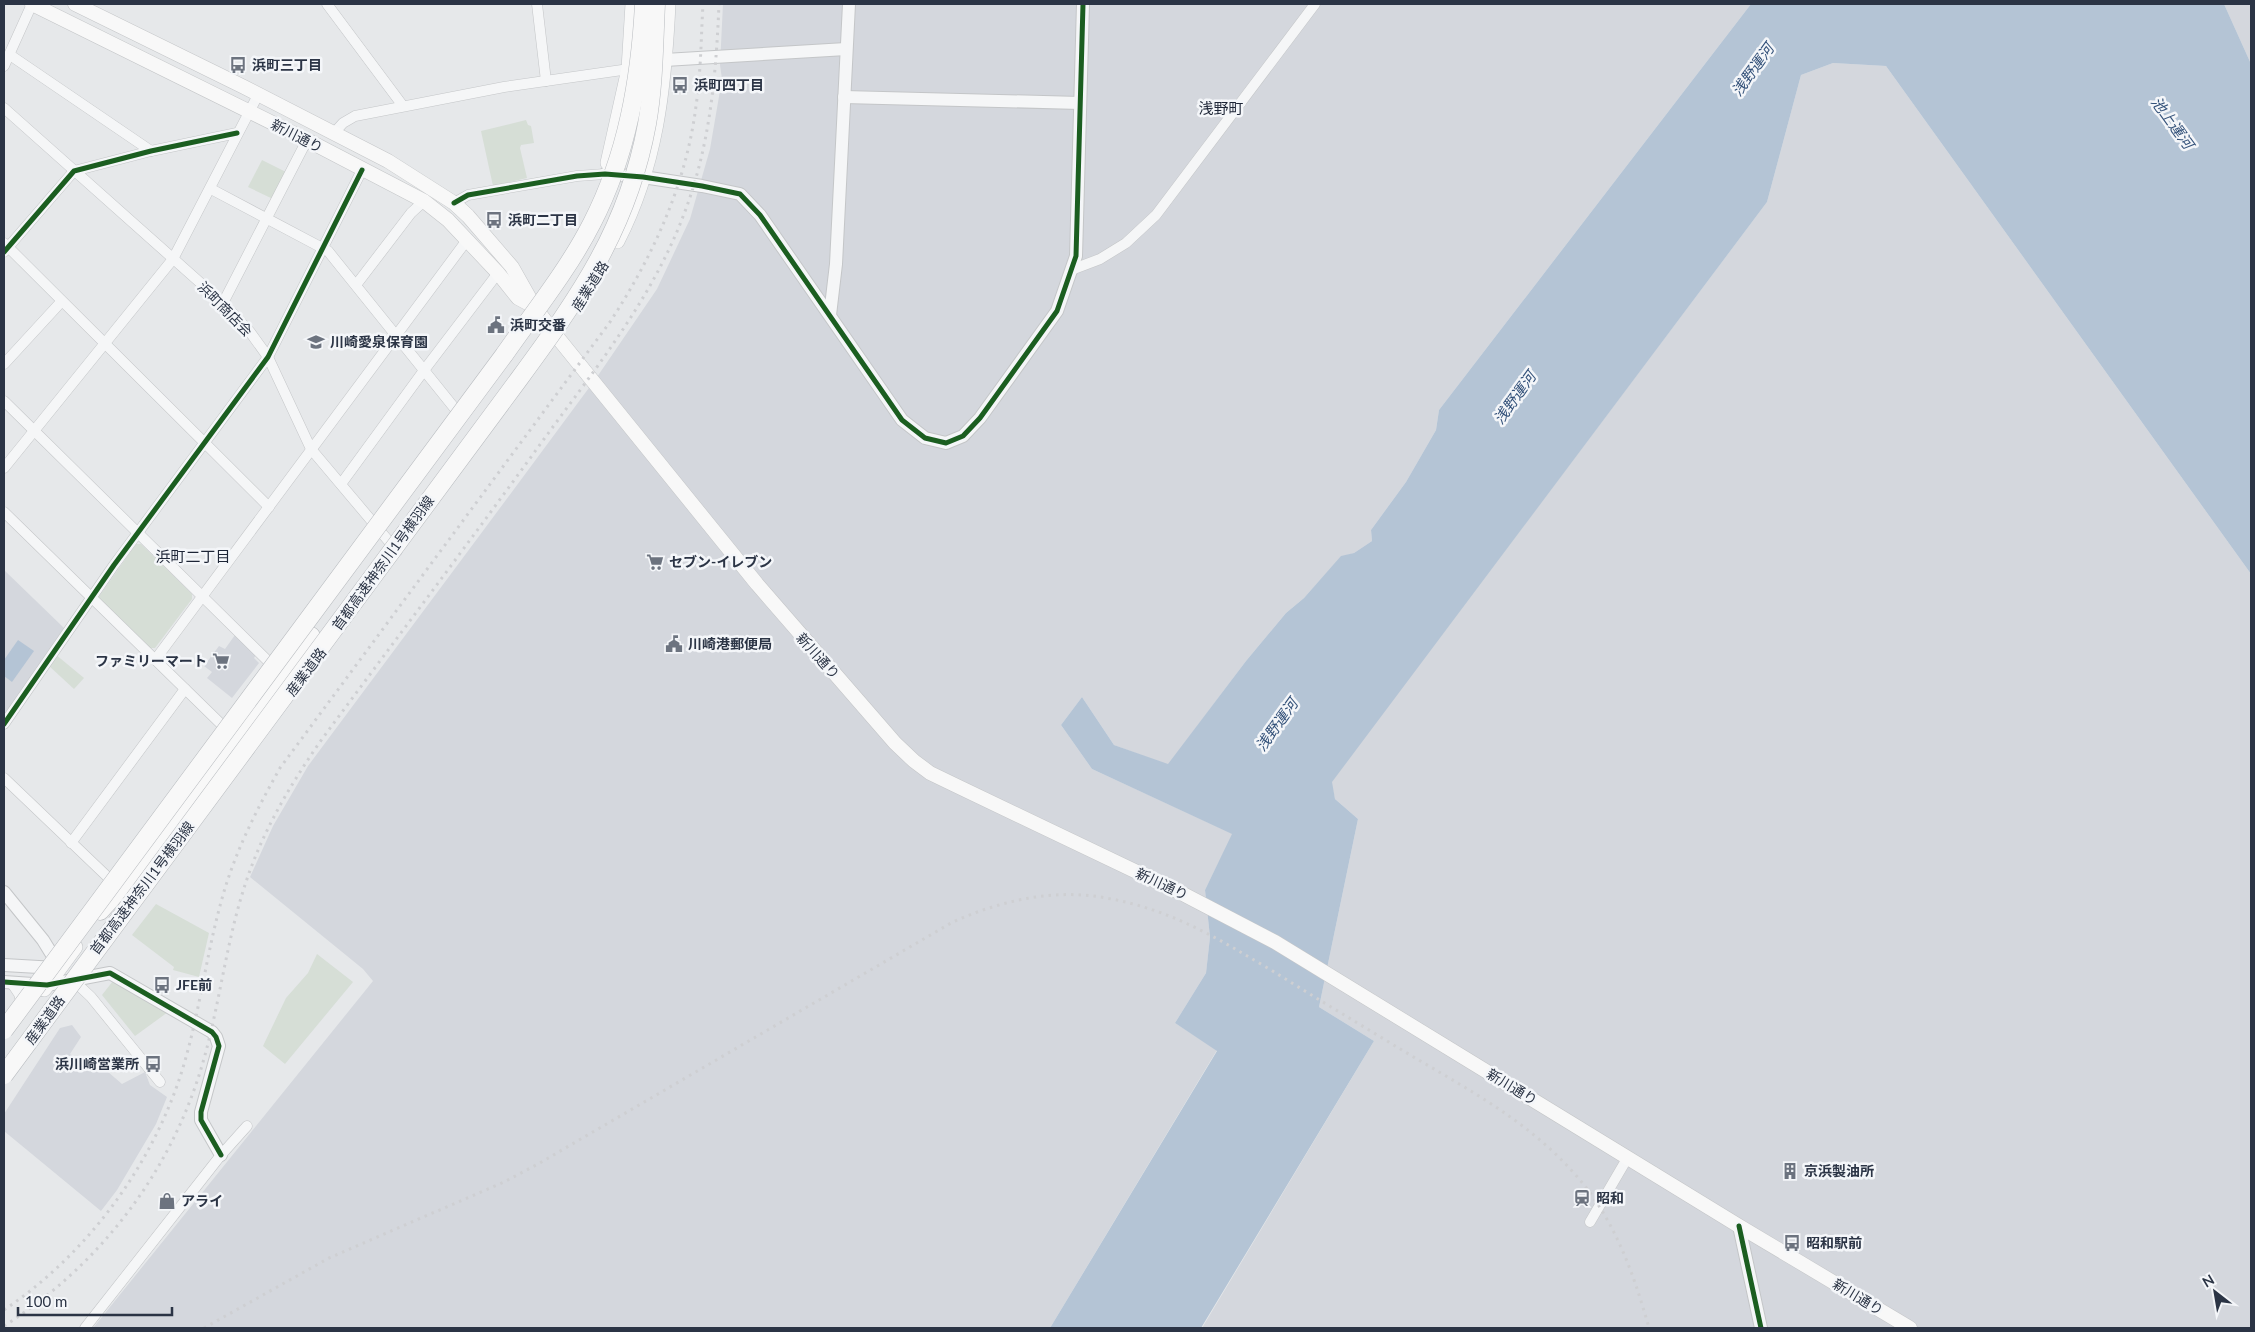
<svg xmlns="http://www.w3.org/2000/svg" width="2255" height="1332" font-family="Lato,'Noto Sans JP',sans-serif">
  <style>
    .built { fill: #d4d7dd }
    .green { fill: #d6ded6 }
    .water { fill: #b4c4d5 }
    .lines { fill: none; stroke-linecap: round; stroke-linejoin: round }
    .minor-casing { stroke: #c4c6c8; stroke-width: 11 }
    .tertiary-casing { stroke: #c4c6c8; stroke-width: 14 }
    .secondary-casing { stroke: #c4c6c8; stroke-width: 15 }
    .primary-casing { stroke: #c2c5c8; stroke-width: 16 }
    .motorway-casing { stroke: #b8bbbf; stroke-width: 19 }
    .minor { stroke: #f5f6f7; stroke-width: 10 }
    .tertiary { stroke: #f5f6f7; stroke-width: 12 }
    .secondary { stroke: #f8f8f8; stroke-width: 14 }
    .primary { stroke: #f8f8f8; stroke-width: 15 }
    .motorway { stroke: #f8f8f8; stroke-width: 18 }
    .rail { stroke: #cecfd2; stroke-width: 3; stroke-dasharray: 2.5 5; stroke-linecap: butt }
    .motorway-bridge-casing { stroke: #b8bbbf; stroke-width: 19; stroke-linecap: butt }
    .motorway-bridge { stroke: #f8f8f8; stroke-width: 18 }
    .cycleway-casing { stroke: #f4f6f9; stroke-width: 8 }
    .cycleway { stroke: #1b5e20; stroke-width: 5 }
    .labels { text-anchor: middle; stroke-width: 5; stroke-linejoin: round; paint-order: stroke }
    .poi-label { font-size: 14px; font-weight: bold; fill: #2b3445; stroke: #f4f6f9; text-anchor: start }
    .street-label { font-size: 14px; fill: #2b3445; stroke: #f4f6f9 }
    .water-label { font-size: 15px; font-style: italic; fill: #34527a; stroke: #f4f6f9 }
    .neighbourhood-label { font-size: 15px; fill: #1d2536; stroke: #f4f6f9 }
  </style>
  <rect width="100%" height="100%" fill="#e6e8ea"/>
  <g class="built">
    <polygon points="723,4 1751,4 1439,410 1436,430 1406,482 1371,530 1372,541 1354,553 1341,557 1304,598 1286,613 1246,661 1168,765 1114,745 1082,697 1061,725 1092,769 1233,834 1205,890 1210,937 1206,973 1175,1023 1217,1050 1050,1328 93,1328 373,981 363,969 250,877 273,826 308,766 497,512 597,377 657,289 690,219 710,149 722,79 720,65"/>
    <polygon points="2224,4 2251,4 2251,64"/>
    <polygon points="1833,63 1886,66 2251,574 2251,1328 1202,1328 1374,1041 1319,1007 1358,819 1335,799 1331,782 1767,202 1801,75"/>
    <polygon points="4,570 64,628 4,716"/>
    <polygon points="235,635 256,655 254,658 259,663 232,698 207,678 212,672 204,666 219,646 225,649"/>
    <polygon points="72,1025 81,1037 70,1054 86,1066 93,1059 122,1084 145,1072 150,1085 167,1097 156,1124 117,1190 101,1211 4,1131 4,1114 60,1028"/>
  </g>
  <g class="green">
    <polygon points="526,120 528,125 531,126 534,143 521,145 520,148 527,178 493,186 481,131"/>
    <polygon points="262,160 286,172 273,199 248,187"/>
    <polygon points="136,544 141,544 192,594 192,599 155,648 148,648 98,598"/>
    <polygon points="55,654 84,678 74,689 48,665"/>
    <polygon points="156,904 209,933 199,977 173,970 174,967 132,935"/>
    <polygon points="317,954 353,982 285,1064 263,1046 286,998 308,973"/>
    <polygon points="113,981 168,1012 135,1036 102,995"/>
  </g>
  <g class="water">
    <polygon points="1751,4 2224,4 2251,64 2251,574 1886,66 1833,63 1801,75 1767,202 1332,782 1335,799 1358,819 1319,1007 1374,1041 1201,1328 1050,1328 1217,1051 1175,1023 1206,973 1210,937 1205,890 1232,834 1092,769 1061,725 1082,697 1114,745 1168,764 1246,661 1286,613 1304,598 1341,556 1354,553 1372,541 1371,530 1406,482 1436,430 1439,410"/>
    <polygon points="18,640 34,651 12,682 4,676 4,660"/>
  </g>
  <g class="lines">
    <g class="minor-casing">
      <g id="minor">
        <polyline points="327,4 403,106"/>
        <polyline points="537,4 546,81"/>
        <polyline points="10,55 151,151"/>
        <polyline points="4,66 32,4"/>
        <polyline points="4,108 223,303 250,332 268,357 311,449 397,551"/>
        <polyline points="334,133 343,123 355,116 504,87 629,69"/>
        <polyline points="211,189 328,251 456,410"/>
        <polyline points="454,203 468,195 577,176 605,174"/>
        <polyline points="4,243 269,507"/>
        <polyline points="4,252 74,171 151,151 237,133"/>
        <polyline points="1071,270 1100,259 1126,243 1156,215 1315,4"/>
        <polyline points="356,285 411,213 424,201"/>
        <polyline points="223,303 307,140"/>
        <polyline points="4,364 61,302"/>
        <polyline points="4,401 271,664"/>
        <polyline points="4,468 173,259 258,95"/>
        <polyline points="341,484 425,369 498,273"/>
        <polyline points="4,512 223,726"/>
        <polyline points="155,660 467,240"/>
        <polyline points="4,724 114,565 268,357 362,170"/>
        <polyline points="4,778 116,885"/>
        <polyline points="71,843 185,689"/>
        <polyline points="74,981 91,997 160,1082"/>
        <polyline points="11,982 19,994 23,1008"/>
        <polyline points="1590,1222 1628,1157"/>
        <polyline points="85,1328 221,1155 247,1126"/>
      </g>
    </g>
    <g class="tertiary-casing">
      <g id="tertiary">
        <polyline points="656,62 665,60 846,49"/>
        <polyline points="844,97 1080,103"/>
        <polyline points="605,174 643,177 702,186 740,194 760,215 902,420 925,438 946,443 963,436 980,418 1057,311 1076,256 1083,4"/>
        <polyline points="830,315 836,264 849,4"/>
        <polyline points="4,892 43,940 59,966"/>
        <polyline points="4,965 56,968"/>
        <polyline points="4,982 47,985 110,973 212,1032 216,1037 219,1046 201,1112 201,1120 221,1155"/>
        <polyline points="1739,1226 1761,1328"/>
      </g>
    </g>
    <g class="secondary-casing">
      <g id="secondary">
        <polyline points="32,4 307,140 424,201 448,220 498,273 518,298 533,306"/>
        <polyline points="75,4 244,87 388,161 454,203 468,216 512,267 534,306 558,338 757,584 895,743 914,761 930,773 959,787 1185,895 1275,942 1739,1226 1910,1328"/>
      </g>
    </g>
    <g class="primary-casing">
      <g id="primary">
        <polyline points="608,163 629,69 633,4"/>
        <path d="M617 241C656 165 664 88 668 4"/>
        <polyline points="44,989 75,947"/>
      </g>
    </g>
    <g class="motorway-casing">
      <path id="motorway" d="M100 911C178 825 243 730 311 636"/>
    </g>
    <use href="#minor" class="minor"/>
    <use href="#tertiary" class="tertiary"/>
    <use href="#secondary" class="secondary"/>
    <use href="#primary" class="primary"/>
    <use href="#motorway" class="motorway"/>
    <g class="rail">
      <path d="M4 1310C84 1256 146 1174 178 1083 199 1022 205 957 223 895 236 850 257 809 280 768L610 322C653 256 686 185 696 106 701 72 701 38 703 4"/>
      <path d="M4 1326C91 1271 159 1188 194 1090 218 1024 223 952 245 885 262 832 290 785 322 739 396 639 471 540 544 439 596 368 653 297 684 214 710 146 716 76 719 4"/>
      <path d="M204 1328 329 1258 504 1182 538 1164 951 923C998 901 1054 888 1106 898 1170 909 1217 938 1271 970 1311 995 1351 1019 1392 1044 1454 1082 1523 1116 1572 1171 1613 1215 1633 1271 1649 1328"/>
    </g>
    <g class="motorway-bridge-casing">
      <g id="motorway-bridge">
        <path d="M4 1030 504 355C534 312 568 270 592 223 627 155 640 80 644 4"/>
        <path d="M4 1075 519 379C580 296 628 228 647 124 654 85 654 44 656 4"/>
      </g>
    </g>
    <use href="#motorway-bridge" class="motorway-bridge"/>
    <g class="cycleway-casing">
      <g id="cycleway">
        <polyline points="454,203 468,195 577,176 605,174 643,177 702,186 740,194 760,215 902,420 925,438 946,443 963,436 980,418 1057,311 1076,256 1083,4"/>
        <polyline points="4,252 74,171 151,151 237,133"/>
        <polyline points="4,724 114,565 268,357 362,170"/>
        <polyline points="4,982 47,985 110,973 212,1032 216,1037 219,1046 201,1112 201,1120 221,1155"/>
        <polyline points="1739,1226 1761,1328"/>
      </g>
    </g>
    <use href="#cycleway" class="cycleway"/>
  </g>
  <defs>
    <g id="bus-bare" transform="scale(1.35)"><path d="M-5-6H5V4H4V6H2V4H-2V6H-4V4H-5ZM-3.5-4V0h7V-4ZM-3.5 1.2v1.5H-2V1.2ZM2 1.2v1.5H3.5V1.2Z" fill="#6c737f" stroke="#f4f6f9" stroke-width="2.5" paint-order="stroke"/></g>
    <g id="civic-bare" transform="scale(1.35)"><path d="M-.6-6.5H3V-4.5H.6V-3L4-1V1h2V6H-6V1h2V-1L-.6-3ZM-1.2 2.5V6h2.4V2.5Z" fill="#6c737f" stroke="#f4f6f9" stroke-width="2.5" paint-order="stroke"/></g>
    <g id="school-bare" transform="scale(1.35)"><path d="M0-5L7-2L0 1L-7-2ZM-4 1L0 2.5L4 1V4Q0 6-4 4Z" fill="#6c737f" stroke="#f4f6f9" stroke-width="2.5" paint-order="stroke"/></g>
    <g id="supermarket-bare" transform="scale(1.35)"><path d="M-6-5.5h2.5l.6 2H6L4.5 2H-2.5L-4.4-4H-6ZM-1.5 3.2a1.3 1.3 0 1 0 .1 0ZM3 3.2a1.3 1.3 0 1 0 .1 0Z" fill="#6c737f" stroke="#f4f6f9" stroke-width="2.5" paint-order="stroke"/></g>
    <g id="building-bare" transform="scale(1.35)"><path d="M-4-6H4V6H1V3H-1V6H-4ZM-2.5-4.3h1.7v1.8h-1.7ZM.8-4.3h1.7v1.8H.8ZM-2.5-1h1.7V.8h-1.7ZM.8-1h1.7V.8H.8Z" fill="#6c737f" stroke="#f4f6f9" stroke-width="2.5" paint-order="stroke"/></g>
    <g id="station-bare" transform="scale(1.35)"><path d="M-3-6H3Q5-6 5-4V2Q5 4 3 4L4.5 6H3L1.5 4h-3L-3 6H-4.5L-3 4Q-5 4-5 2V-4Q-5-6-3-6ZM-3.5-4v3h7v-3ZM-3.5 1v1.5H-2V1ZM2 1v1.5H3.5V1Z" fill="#6c737f" stroke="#f4f6f9" stroke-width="2.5" paint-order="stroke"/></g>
    <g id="shop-bare" transform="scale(1.35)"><path d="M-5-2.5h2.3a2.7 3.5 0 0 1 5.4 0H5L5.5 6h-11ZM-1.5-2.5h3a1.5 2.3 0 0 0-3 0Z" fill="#6c737f" stroke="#f4f6f9" stroke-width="2.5" paint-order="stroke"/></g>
  </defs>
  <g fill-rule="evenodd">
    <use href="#bus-bare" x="238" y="65"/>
    <use href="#bus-bare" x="680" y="85"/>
    <use href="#bus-bare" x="494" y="220"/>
    <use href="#civic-bare" x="496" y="325"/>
    <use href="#school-bare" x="316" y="342"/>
    <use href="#supermarket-bare" x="655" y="562"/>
    <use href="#civic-bare" x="674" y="644"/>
    <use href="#supermarket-bare" x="221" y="661"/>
    <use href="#bus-bare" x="162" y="985"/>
    <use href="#bus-bare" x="153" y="1064"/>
    <use href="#building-bare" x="1790" y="1171"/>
    <use href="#station-bare" x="1582" y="1198"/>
    <use href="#shop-bare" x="167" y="1201"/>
    <use href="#bus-bare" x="1792" y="1243"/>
  </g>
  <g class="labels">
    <g class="poi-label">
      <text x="252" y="70">浜町三丁目</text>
      <text x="694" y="90">浜町四丁目</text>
      <text x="508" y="225">浜町二丁目</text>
      <text x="510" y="330">浜町交番</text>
      <text x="330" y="347">川崎愛泉保育園</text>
      <text x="669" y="567">セブン-イレブン</text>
      <text x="688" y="649">川崎港郵便局</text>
      <text x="207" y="666" text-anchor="end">ファミリーマート</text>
      <text x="176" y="990">JFE前</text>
      <text x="139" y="1069" text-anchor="end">浜川崎営業所</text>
      <text x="1804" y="1176">京浜製油所</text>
      <text x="1596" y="1203">昭和</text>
      <text x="181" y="1206">アライ</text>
      <text x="1806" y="1248">昭和駅前</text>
    </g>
    <g class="street-label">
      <text transform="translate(297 136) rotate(27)" y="5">新川通り</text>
      <text transform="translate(590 286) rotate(-58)" y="5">産業道路</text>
      <text transform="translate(225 309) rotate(45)" y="5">浜町商店会</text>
      <text transform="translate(383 563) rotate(-54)" y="5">首都高速神奈川1号横羽線</text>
      <text transform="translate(818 656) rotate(48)" y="5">新川通り</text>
      <text transform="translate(306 672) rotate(-53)" y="5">産業道路</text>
      <text transform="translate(1162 884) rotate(25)" y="5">新川通り</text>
      <text transform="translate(142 888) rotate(-53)" y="5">首都高速神奈川1号横羽線</text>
      <text transform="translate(45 1020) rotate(-54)" y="5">産業道路</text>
      <text transform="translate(1512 1087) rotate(31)" y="5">新川通り</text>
      <text transform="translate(1858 1297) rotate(31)" y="5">新川通り</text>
    </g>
    <g class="water-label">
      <text transform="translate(1753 70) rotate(-54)" y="5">浅野運河</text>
      <text transform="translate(2172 123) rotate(54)" y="5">池上運河</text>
      <text transform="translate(1515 398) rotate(-54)" y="5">浅野運河</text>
      <text transform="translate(1277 725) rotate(-54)" y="5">浅野運河</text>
    </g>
    <g class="neighbourhood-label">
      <text x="1221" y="114">浅野町</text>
      <text x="193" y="562">浜町二丁目</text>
    </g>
  </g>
  <rect width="2255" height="1332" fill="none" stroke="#2b3445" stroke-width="10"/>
  <g transform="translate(2215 1292) rotate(329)" stroke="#f4f6f9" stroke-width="4" paint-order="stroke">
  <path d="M0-4L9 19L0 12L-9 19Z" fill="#2b3445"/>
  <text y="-8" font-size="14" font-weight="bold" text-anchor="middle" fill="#2b3445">N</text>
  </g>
  <path d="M18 1307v8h154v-8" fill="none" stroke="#2b3445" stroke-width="2.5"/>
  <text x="25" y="1307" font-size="15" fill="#2b3445" stroke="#f4f6f9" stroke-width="4" paint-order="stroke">100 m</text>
</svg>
